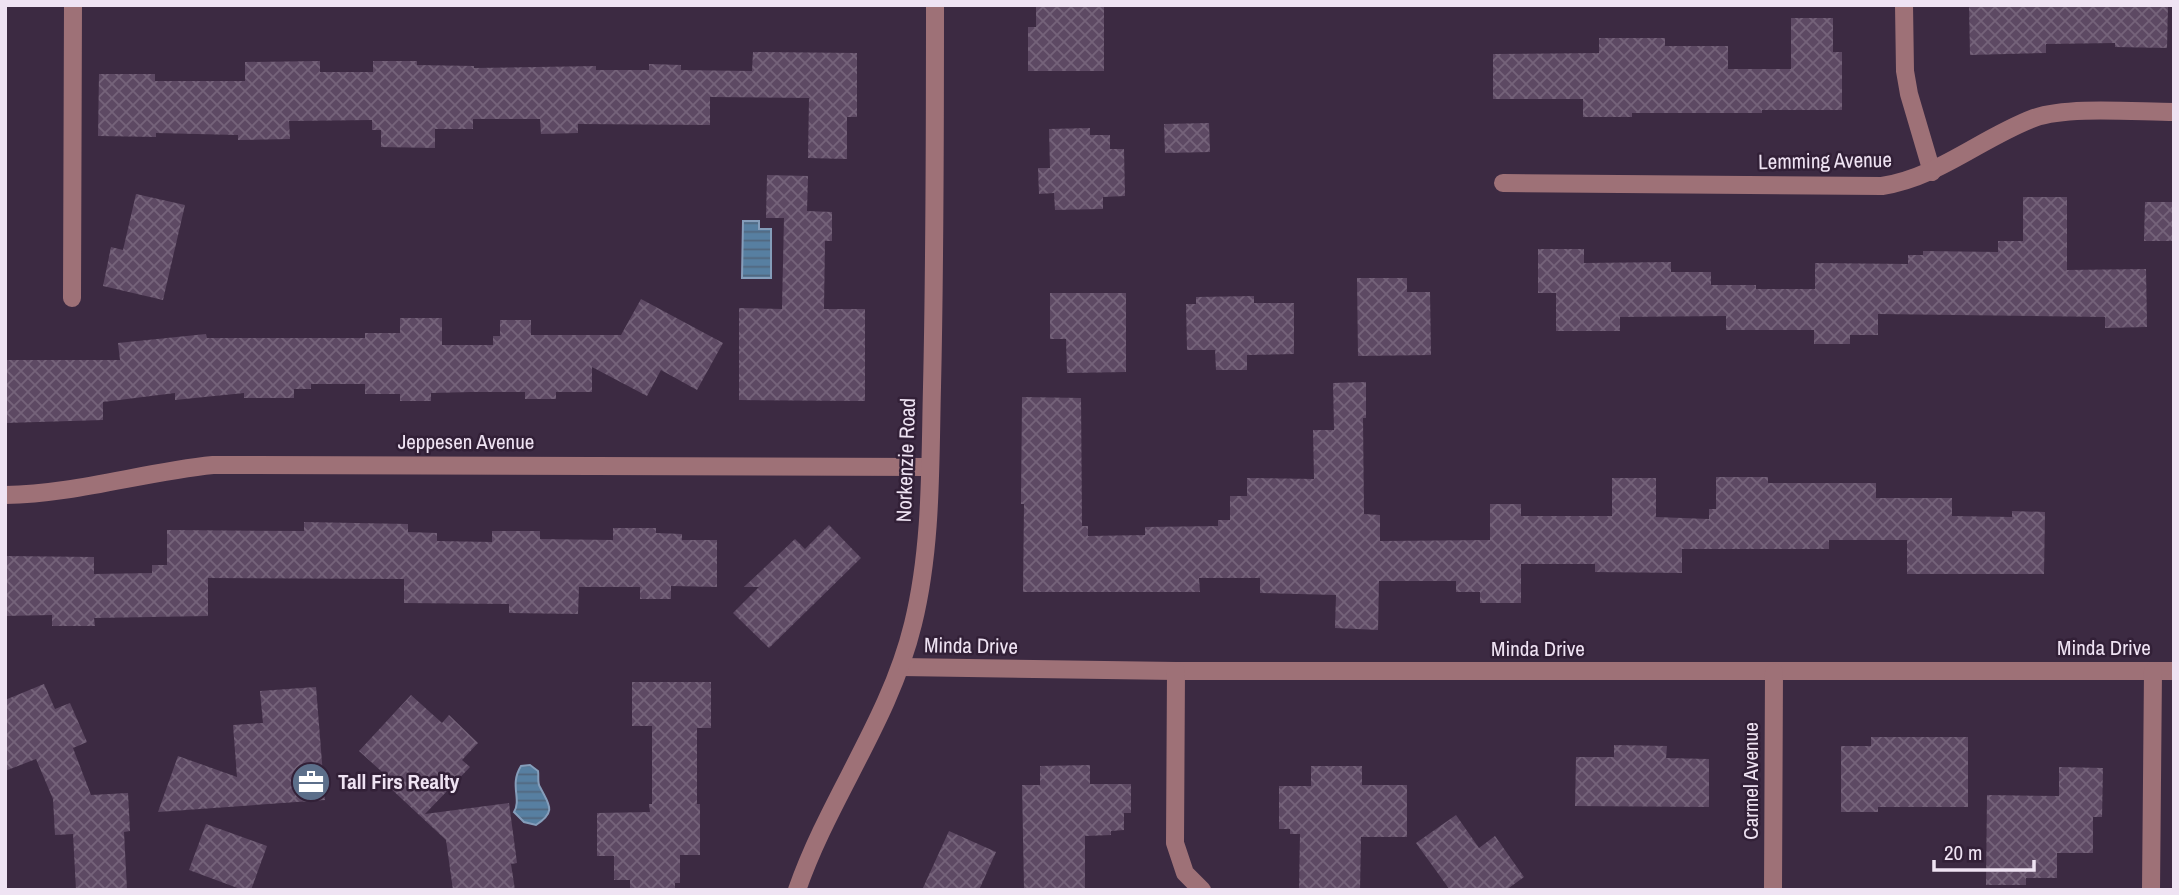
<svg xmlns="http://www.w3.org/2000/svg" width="2179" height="895" font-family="'Archivo Narrow',sans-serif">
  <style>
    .water { fill: url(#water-rules); stroke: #859dba; stroke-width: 2 }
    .building { fill: url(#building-cross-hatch) }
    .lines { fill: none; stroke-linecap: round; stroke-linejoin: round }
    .minor { stroke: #9e7177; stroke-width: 18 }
    .labels { text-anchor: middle; stroke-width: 5; stroke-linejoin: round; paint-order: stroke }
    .street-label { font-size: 21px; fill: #efe3f3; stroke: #322037 }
    .poi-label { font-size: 21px; font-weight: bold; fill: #efe3f3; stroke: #322037; text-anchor: start }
  </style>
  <defs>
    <pattern id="water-rules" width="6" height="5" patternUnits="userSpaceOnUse" patternTransform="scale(1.75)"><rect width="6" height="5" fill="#577fa1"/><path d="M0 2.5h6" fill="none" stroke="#51677e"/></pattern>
    <pattern id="building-cross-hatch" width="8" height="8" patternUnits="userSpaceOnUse" patternTransform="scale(1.75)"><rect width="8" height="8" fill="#5d4963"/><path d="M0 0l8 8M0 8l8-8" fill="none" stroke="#75637a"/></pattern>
  </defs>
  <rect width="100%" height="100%" fill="#3c2a42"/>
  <g class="water">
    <polygon points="743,221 759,221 759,229 771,229 771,278 742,278"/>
    <path d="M530 765 538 771C539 776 537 783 540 787 549 805 557 811 536 825L524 822 514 812C522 799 509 785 521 766Z"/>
  </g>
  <g class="building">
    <polygon points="1036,5 1104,5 1104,71 1028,71 1028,27 1036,27"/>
    <polygon points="1969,5 2168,5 2167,48 2115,47 2115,43 2046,44 2046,53 1970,55"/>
    <polygon points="1791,18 1833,18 1833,52 1842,52 1842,110 1762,110 1762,113 1632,113 1632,117 1583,117 1583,99 1493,99 1493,54 1599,53 1599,38 1665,38 1665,46 1728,46 1728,69 1791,69"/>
    <polygon points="753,52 857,53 857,117 847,117 847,159 808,158 809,98 710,97 710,125 578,124 578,133 541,134 540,119 473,119 473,129 435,129 435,148 381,147 381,130 372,130 372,120 289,121 290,139 238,140 238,135 156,133 156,137 98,136 99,74 155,74 155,81 245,81 245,62 320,61 320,72 373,72 373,61 417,61 417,65 474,66 474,68 596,66 596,70 649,70 649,64 681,65 681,70 752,71"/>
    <polygon points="1209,123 1210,152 1165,153 1164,124"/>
    <polygon points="1090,128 1090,135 1110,135 1110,149 1124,149 1125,196 1103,197 1103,209 1055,210 1054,193 1039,194 1038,168 1050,168 1049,129"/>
    <polygon points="767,175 808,176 807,211 832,212 832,241 825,241 824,309 865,309 865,401 739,400 739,308 782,309 784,218 766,218"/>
    <polygon points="136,194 185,205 163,300 103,286 111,247 123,250"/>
    <polygon points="2023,197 2067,197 2067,270 2146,269 2147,327 2105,328 2105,317 1878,314 1878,335 1850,335 1850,344 1814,344 1814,330 1726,330 1726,316 1620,317 1620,331 1556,331 1556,293 1538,293 1538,249 1584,249 1584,263 1671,262 1671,272 1711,272 1711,285 1756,285 1756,289 1815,289 1815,263 1908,264 1908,255 1923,255 1923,251 1998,252 1998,241 2023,241"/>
    <polygon points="2145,202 2174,202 2174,241 2144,241"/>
    <polygon points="1357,278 1407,278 1407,292 1430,292 1431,355 1358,356"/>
    <polygon points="1050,293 1126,293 1126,372 1067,373 1066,339 1050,339"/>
    <polygon points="1254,296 1254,303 1294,303 1294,354 1247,355 1247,370 1216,370 1215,350 1187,350 1186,304 1196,304 1196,297"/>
    <polygon points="641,299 723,343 697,390 661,370 647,396 592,367 592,392 556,392 556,399 525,399 525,392 471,392 431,393 431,401 400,401 400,394 365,394 365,384 311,384 311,389 294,389 294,398 244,398 244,393 175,400 175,393 103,402 103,420 5,423 5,360 120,360 118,343 206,334 207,338 365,338 365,333 400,333 400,318 442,318 442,345 493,345 493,336 500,336 500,320 531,320 531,335 621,335"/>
    <polygon points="1366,382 1366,418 1363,418 1364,514 1380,515 1380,541 1490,540 1490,504 1521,504 1521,516 1612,516 1612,478 1656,478 1656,517 1709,519 1709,509 1716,509 1716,477 1768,477 1768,483 1876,483 1876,498 1952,498 1952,516 2012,517 2012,511 2045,512 2044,574 1907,574 1907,540 1829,540 1829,549 1682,549 1682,573 1595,572 1595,564 1521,564 1521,603 1480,603 1480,592 1456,592 1456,581 1379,581 1378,630 1335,628 1336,595 1260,593 1260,578 1199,578 1200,592 1023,592 1024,504 1021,504 1022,397 1081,398 1082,526 1088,526 1088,536 1145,535 1145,527 1218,526 1218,520 1230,520 1230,496 1247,496 1247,478 1314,479 1313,430 1334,430 1333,383"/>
    <polygon points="304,522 408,524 408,532 437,533 437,541 492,542 492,531 540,531 540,539 613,540 613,528 656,528 656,533 682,534 682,540 717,540 717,587 671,586 671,599 640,599 640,587 579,587 578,614 509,613 509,604 404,603 404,579 208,578 208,616 94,618 95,626 52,626 52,615 5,616 6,556 94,557 94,574 152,573 152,565 167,565 167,530 304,531"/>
    <polygon points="829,525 861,558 769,648 733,613 759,587 744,587 795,539 805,549"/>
    <polygon points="632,682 711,682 711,728 697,728 697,804 700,804 700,855 680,855 680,883 675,883 675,890 630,890 630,880 614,880 614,856 597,856 597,813 650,812 649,804 652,804 652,726 632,726"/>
    <polygon points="44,684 55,709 70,703 87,742 73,748 91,795 128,793 130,831 124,832 127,890 76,890 73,834 55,835 53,799 36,759 5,771 5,700"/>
    <polygon points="316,687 325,800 158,812 178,756 237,777 233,725 263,723 260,691"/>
    <polygon points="411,695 442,723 449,715 478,743 462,760 470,767 425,814 509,803 517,863 511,864 515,890 453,890 446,840 387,785 391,780 359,751"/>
    <polygon points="1871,737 1968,737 1968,807 1878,807 1878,812 1841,812 1841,746 1871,746"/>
    <polygon points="1614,745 1667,746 1666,758 1709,759 1709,807 1575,806 1576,757 1614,757"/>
    <polygon points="1090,765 1090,784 1131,784 1131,813 1124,813 1124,830 1111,831 1111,835 1085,836 1085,890 1024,890 1022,785 1040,785 1040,766"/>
    <polygon points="1311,766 1362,766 1362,785 1407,785 1407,837 1361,837 1360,890 1299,890 1300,834 1290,834 1290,829 1279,829 1279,786 1311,786"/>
    <polygon points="2059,767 2103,768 2102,817 2093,817 2093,853 2057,853 2057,878 2026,878 2026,885 1986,885 1987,795 2059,796"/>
    <polygon points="1456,815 1479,848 1495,836 1524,877 1506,890 1450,890 1416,843"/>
    <polygon points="206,824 267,846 251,890 243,890 189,870"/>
    <polygon points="949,831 996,852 979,890 922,890"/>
  </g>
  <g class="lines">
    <g class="minor">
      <polyline points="1904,5 1905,71 1909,94 1932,172"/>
      <path d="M1503 183 1882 186C1939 177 1981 138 2034 118 2068 106 2136 112 2174 112"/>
      <polyline points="72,298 73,5"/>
      <path d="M5 495C76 494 143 472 213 465L930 467"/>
      <polyline points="901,667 1176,671 2174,671"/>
      <polyline points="1176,671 1175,843 1185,873 1202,890"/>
      <path d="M797 890C829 798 890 719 913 624 932 547 930 465 932 387 935 259 935 132 935 5"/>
      <polyline points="1773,890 1774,672"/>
      <polyline points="2151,890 2153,671"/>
    </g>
  </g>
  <defs>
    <g id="office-disc" transform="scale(2.0125)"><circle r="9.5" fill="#5c6f8a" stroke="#322037"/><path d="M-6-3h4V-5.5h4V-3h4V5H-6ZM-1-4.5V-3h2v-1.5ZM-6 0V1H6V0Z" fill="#fff"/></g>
  </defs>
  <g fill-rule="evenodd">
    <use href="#office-disc" x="311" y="782"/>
  </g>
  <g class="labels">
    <g class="street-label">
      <text transform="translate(1825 161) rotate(-1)" y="7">Lemming Avenue</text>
      <text x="466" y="449">Jeppesen Avenue</text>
      <text transform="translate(906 460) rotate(-88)" y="7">Norkenzie Road</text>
      <text transform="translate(971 646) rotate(1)" y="7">Minda Drive</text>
      <text x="2104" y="655">Minda Drive</text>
      <text x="1538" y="656">Minda Drive</text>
      <text transform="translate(1751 781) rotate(-90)" y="7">Carmel Avenue</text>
    </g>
    <g class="poi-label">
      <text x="338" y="789">Tall Firs Realty</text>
    </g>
  </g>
  <rect width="2179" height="895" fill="none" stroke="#efe3f3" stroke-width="14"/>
  <path d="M1934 860v10h100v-10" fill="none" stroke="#efe3f3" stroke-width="3.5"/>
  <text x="1944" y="860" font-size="21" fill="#efe3f3" stroke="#322037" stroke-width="5" paint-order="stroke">20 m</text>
</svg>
